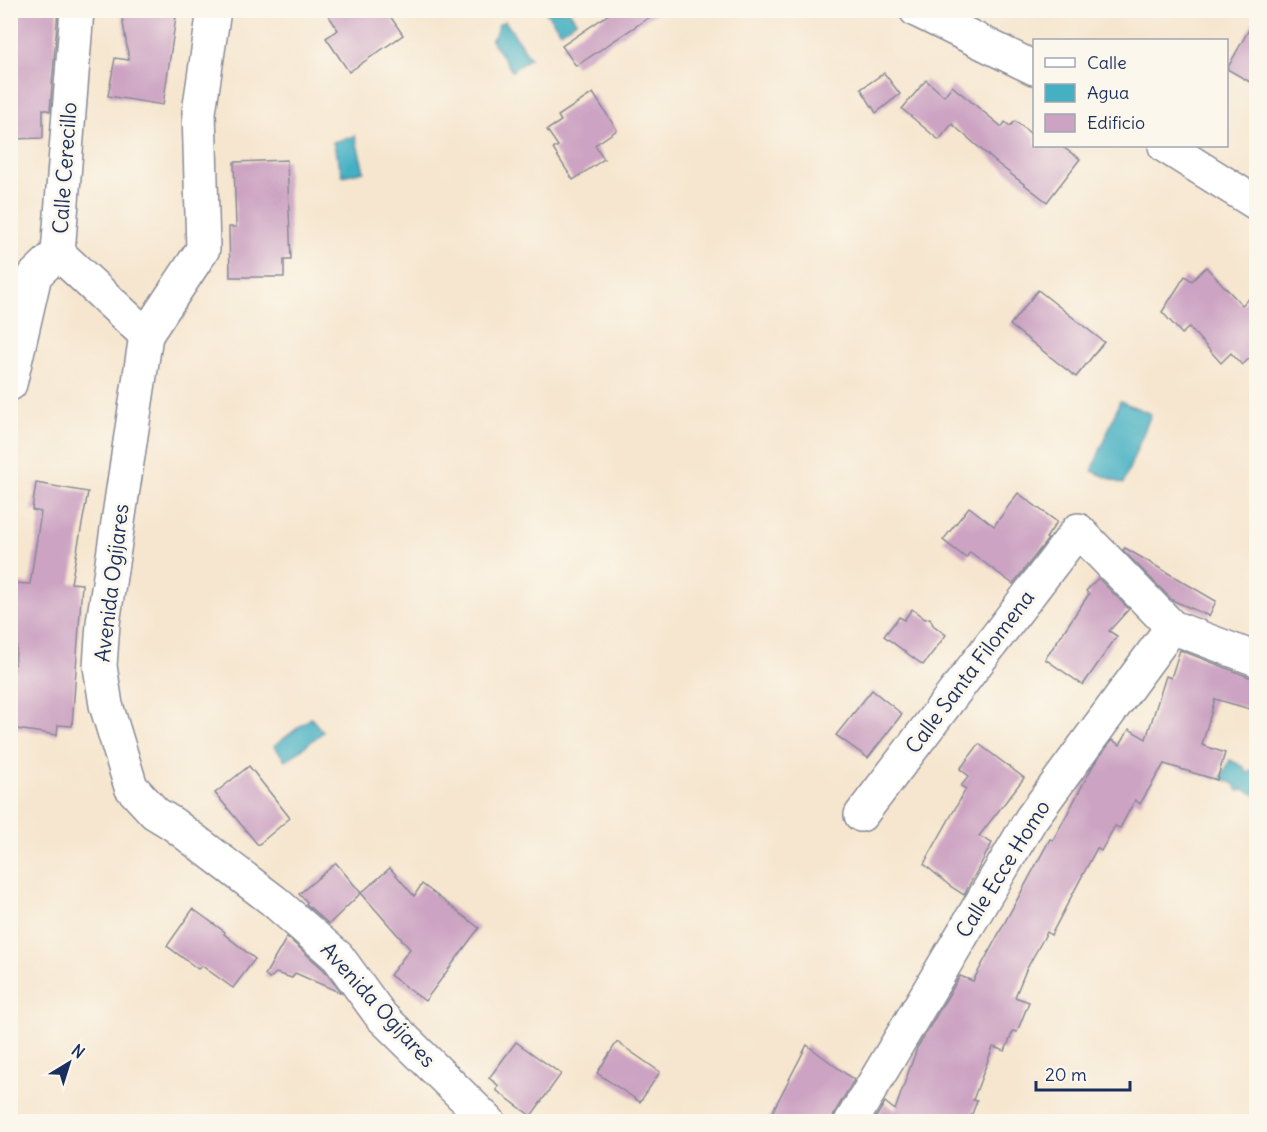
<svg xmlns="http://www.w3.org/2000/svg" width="1267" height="1132" font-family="Delius,sans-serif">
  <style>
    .water { fill: #44b0c2; stroke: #307090; stroke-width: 1.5 }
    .building { fill: #cca3c2 }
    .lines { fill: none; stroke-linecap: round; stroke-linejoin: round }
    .street-casing { stroke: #888a96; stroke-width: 36 }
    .secondary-casing { stroke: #888a96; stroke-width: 36 }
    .street { stroke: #fff; stroke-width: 33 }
    .secondary { stroke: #fff; stroke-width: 33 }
    .labels { text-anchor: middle; stroke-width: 6; stroke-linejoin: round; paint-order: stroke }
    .street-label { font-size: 21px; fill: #1b2f5e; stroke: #fbf7ec }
  </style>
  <rect width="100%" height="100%" fill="#fbf7ec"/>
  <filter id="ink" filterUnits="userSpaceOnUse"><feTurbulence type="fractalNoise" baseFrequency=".0167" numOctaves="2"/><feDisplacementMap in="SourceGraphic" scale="12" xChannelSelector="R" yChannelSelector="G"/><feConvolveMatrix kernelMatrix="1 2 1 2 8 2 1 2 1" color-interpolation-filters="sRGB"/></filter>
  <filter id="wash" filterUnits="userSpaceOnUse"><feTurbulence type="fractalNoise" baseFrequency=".008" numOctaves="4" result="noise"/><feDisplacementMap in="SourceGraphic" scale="24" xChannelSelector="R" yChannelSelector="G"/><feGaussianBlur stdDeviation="1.35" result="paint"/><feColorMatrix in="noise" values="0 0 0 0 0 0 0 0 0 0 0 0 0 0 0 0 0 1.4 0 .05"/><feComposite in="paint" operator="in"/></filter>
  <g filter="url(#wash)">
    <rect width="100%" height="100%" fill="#f6e6cf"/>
    <g class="water">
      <polygon points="545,11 569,11 576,21 561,32"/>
      <polygon points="505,21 530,58 512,71 491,40 496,34 498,25"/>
      <polygon points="355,136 364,171 343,176 333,142"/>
      <polygon points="1120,401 1151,414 1123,484 1092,471"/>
      <polygon points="311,718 323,732 286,761 274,746"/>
      <polygon points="1230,760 1244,767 1246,773 1252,770 1256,773 1256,795 1244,789 1238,791 1235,784 1221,778"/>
    </g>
    <g id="blocks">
      <g class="building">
        <polygon points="10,10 58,10 50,111 43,109 43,138 10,139"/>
        <polygon points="121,10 177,10 163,105 108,96 115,58 129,60"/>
        <polygon points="325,10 386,10 403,35 349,72 326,38 338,30"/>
        <polygon points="615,10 660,10 576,66 562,46"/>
        <polygon points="1257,15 1257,86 1227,69"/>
        <polygon points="884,73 900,94 876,113 861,89"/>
        <polygon points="926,80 944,96 952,86 1002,127 1005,122 1010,126 1015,121 1035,137 1035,146 1061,146 1080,159 1047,202 998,164 952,124 939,140 902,109"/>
        <polygon points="593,93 617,130 595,145 604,159 573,180 553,149 558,146 547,130 561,121 558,116"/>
        <polygon points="287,160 291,260 284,260 284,277 230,277 229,227 236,227 234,162"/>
        <polygon points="1206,267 1242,305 1257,291 1257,352 1242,365 1231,353 1221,363 1189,327 1182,334 1162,312 1185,276 1192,281"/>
        <polygon points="1038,290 1104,342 1076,377 1010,325"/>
        <polygon points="36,483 88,492 71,583 82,584 72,726 58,725 57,735 10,728 10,701 18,636 10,635 10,583 30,584 41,512 32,510"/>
        <polygon points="1018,493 1057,522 1046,538 1048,539 1013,584 970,552 966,558 943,540 969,507 994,526"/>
        <polygon points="1125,548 1216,601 1209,616 1172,600 1123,550"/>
        <polygon points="1098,578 1129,609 1109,631 1117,636 1083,685 1045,659 1089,594 1086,591"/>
        <polygon points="912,609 925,619 930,618 933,625 946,635 923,665 884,636 899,617 904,620"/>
        <polygon points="1180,650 1249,677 1257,677 1257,711 1215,699 1202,745 1225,753 1217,780 1164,764 1140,804 1135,800 1120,828 1115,826 1101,851 1097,848 1051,935 1047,932 1026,970 1015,997 1029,1002 1017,1032 1013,1031 1005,1051 993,1047 973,1100 977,1101 969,1122 873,1122 885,1102 895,1110 917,1048 960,976 973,981 1050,839 1053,840 1094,764 1112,740 1120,745 1129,729 1146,739 1166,676 1171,678"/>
        <polygon points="872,690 902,714 868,758 836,735"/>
        <polygon points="979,744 1024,778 979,836 992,843 964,895 950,886 924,864 966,789 961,786 969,776 960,769"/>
        <polygon points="249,766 290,818 258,845 215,793"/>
        <polygon points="336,863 361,893 329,924 306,904 307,902 299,894"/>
        <polygon points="390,868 414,896 422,884 479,928 425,1001 390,975 410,949 361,893"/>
        <polygon points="193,909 225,932 224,934 255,959 233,988 202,966 198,969 167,946"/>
        <polygon points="287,937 324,970 341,993 295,973 292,978 276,973 269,979 265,975"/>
        <polygon points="516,1042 561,1074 531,1116 496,1090 499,1086 489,1078"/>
        <polygon points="617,1042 660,1072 640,1102 597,1073"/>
        <polygon points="807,1045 854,1080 835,1112 832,1122 767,1122"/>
      </g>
    </g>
  </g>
  <g filter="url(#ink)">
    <use href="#blocks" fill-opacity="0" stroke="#888a96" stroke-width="1.5"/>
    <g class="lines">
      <g class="street-casing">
        <g id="street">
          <polyline points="58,253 77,10"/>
          <polyline points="146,335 103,623 100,666 106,705 131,787 155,813 173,824 274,901 338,957 381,1016 489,1122"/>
          <polyline points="861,815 1078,530 1172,627 1256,659"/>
          <polyline points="851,1122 1031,819 1172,627"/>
        </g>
      </g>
      <g class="secondary-casing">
        <g id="secondary">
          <polyline points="916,10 1034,68"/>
          <polyline points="1165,146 1256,203"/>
          <polyline points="10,384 35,275 58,253 146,335 203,249 199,112 214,10"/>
        </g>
      </g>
      <use href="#street" class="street"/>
      <use href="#secondary" class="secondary"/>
    </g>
  </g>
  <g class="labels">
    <g class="street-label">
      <text transform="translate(65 168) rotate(-86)" y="7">Calle Cerecillo</text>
      <text transform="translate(112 583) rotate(-83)" y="7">Avenida Ogíjares</text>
      <text transform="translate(970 672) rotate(-53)" y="7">Calle Santa Filomena</text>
      <text transform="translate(1003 869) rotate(-58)" y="7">Calle Ecce Homo</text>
      <text transform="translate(378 1005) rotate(48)" y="7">Avenida Ogíjares</text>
    </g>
  </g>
  <rect width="1267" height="1132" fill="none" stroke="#fbf7ec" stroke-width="36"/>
  <rect x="1033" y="39" width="195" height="108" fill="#fbf7ec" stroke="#a1a7b3" stroke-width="1.5"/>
  <rect x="1045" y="58" width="30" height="9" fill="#ffffff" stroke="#a1a7b3" stroke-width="1.5"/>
  <text x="1087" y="69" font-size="18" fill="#1b2f5e">Calle</text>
  <rect x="1045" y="84" width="30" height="18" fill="#44b0c2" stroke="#a1a7b3" stroke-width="1.5"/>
  <text x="1087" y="99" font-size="18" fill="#1b2f5e">Agua</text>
  <rect x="1045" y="114" width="30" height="18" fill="#cca3c2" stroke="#a1a7b3" stroke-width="1.5"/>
  <text x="1087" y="129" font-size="18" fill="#1b2f5e">Edificio</text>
  <g transform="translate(69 1063) rotate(38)" stroke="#fbf7ec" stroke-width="4.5" paint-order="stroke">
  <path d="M0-4.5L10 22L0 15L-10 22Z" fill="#1b2f5e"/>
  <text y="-9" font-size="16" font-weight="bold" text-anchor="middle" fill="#1b2f5e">N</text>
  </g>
  <path d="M1036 1081v9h94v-9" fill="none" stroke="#1b2f5e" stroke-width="3"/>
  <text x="1045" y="1081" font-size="18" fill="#1b2f5e" stroke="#fbf7ec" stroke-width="4.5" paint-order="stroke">20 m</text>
</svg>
